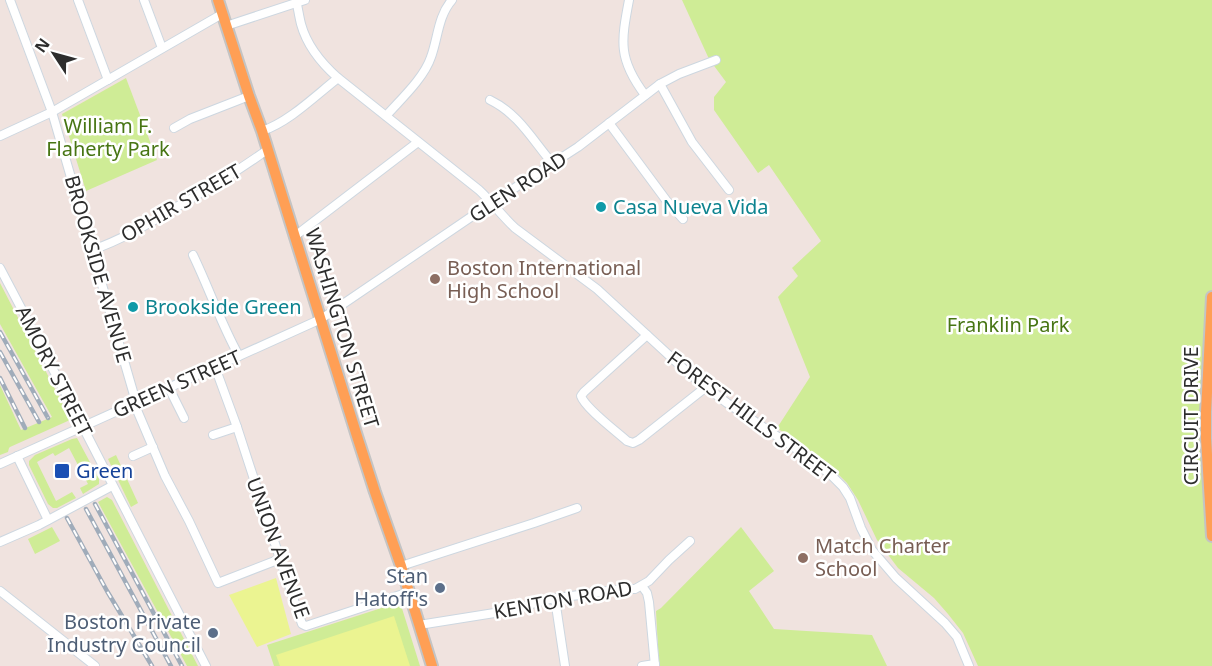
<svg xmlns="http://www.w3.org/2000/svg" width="1212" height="666" font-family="'Noto Sans',sans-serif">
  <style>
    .green { fill: #cfec96 }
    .pitch { fill: #ebf491 }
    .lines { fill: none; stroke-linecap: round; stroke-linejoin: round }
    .minor-casing { stroke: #cdd7e0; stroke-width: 10 }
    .major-casing { stroke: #c4c4c4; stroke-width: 14 }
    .minor { stroke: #fff; stroke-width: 8 }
    .major { stroke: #ff9f55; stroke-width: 10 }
    .rail-casing { stroke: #a0acba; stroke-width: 4.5 }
    .rail { stroke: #fff; stroke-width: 2; stroke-dasharray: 7; stroke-linecap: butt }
    .culture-dot { fill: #0f9aa8; stroke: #fff; stroke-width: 2 }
    .education-dot { fill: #8d6e63; stroke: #fff; stroke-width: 2 }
    .transit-dot { fill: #1a4fb4; stroke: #fff; stroke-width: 2 }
    .service-dot { fill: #5c6f8a; stroke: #fff; stroke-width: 2 }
    .labels { text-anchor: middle; stroke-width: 5; stroke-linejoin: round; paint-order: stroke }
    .park-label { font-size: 20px; fill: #477513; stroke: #fff }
    .street-label { font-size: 20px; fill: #2d2d2d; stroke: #fff }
    .culture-label { font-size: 20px; fill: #0d838f; stroke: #fff; text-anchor: start }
    .education-label { font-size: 20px; fill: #785e54; stroke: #fff; text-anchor: start }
    .transit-label { font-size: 20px; fill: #164399; stroke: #fff; text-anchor: start }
    .service-label { font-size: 20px; fill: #4e5e75; stroke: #fff; text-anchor: end }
  </style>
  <rect width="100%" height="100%" fill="#f0e3df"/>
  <g class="green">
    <polygon points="682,0 1212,0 1212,666 978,666 963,633 948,614 934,598 898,568 877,540 858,500 847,483 825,461 777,428 810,377 778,297 798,276 792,268 821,241 769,165 758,173 714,110 714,97 726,82 709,59"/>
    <polygon points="126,78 157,160 86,191 62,114"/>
    <polygon points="0,283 70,418 70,420 10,447 9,448 8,452 0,455 0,385 21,430 52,417 0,324"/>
    <polygon points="77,438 99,479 99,484 83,494 80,488 88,484 69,448 55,456 53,453 37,462 56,501 72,492 76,498 57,508 53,508 48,504 29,465 29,461 35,455 72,439"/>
    <polygon points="116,455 138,503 131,507 108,459"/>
    <polygon points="107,497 112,500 198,666 187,666 98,502"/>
    <polygon points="52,527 60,541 35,554 28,539"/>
    <polygon points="741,527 774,571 749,591 774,629 872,635 887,666 659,666 656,611 661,608"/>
    <polygon points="400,602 420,666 274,666 267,645"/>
  </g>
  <g class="pitch">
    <polygon points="276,578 291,634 257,647 229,595"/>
    <polygon points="394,616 410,666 280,666 276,655"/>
  </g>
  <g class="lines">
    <g class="minor-casing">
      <g id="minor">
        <polyline points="10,0 52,112 136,402"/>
        <polyline points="78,0 108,80"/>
        <polyline points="144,0 162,48"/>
        <path d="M296 0C298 8 299 16 301 24 307 46 321 63 338 78L479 190C492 202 502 216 515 228L597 289 685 370 706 387 727 403 807 456 830 474 843 487 850 498 861 528 872 550 896 578 945 623 957 637 969 666"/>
        <path d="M629 0C621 42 618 59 645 95"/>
        <polyline points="226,26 305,0"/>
        <polyline points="660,84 692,142 729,190"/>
        <path d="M490 100C519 114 533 141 553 164"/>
        <path d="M386 116C401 99 424 78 431 57 438 38 438 16 452 0"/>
        <polyline points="609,123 666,200 683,219"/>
        <polyline points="174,128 190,119 249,96"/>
        <path d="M262 131C289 122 315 96 338 78"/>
        <polyline points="0,136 52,112 222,14"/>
        <polyline points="295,236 418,142"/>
        <path d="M92 250C124 239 151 222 180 205 210 188 239 170 267 150"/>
        <path d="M193 255C209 288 221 324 239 356"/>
        <path d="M0 268C70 400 137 533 206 666"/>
        <path d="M647 335 584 392 581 396C585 408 616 431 627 441L633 443 639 440 706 387"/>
        <polyline points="215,367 237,427 280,559 302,624 306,626 409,592"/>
        <polyline points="169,388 184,418"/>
        <polyline points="134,403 165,476 189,521 218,583 280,559"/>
        <polyline points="213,435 237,427"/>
        <polyline points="17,456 48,520"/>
        <polyline points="133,456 153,447"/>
        <polyline points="0,464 321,319 493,202 578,147 660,84 679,74 716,60"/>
        <polyline points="0,542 39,525 112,486"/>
        <polyline points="401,566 534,523 577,508"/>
        <polyline points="642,586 647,593 649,602 655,666"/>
        <polyline points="0,591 95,666"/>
        <polyline points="555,599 565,666"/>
        <polyline points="419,625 507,611 550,599 622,589 635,589 649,581 669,560 690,541"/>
        <polyline points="642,666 655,664"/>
      </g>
    </g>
    <g class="major-casing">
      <g id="major">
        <polyline points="218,0 249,96 262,131 356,433 375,492 401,566 432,666"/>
        <polyline points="1212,297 1206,412 1206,438 1212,536"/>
      </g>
    </g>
    <use href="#minor" class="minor"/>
    <use href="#major" class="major"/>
    <g class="rail-casing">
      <g id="rail">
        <polyline points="0,332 48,418"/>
        <polyline points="0,352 39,422"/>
        <polyline points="0,378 25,428"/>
        <polyline points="95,504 182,666"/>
        <polyline points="86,509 171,666"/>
        <polyline points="67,518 107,591 152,666"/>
      </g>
    </g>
    <use href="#rail" class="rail"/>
  </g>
  <g class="culture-dot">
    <circle cx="601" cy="207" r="6"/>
    <circle cx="133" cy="307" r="6"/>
  </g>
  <g class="education-dot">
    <circle cx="435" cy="279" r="6"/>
    <circle cx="803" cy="558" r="6"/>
  </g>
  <rect class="transit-dot" x="54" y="463" width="16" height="16" rx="3"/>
  <g class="service-dot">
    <circle cx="440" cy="588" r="6"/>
    <circle cx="213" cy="633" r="6"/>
  </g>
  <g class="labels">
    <g class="park-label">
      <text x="108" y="133">William F.<tspan x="108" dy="23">Flaherty Park</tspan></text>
      <text x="1008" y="332">Franklin Park</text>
    </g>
    <g class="street-label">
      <text transform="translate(518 187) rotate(-33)" y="7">GLEN ROAD</text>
      <text transform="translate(181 203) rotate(-30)" y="7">OPHIR STREET</text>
      <text transform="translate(98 269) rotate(74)" y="7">BROOKSIDE AVENUE</text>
      <text transform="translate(342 328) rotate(73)" y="7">WASHINGTON STREET</text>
      <text transform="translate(54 371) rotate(63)" y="7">AMORY STREET</text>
      <text transform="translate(177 384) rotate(-24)" y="7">GREEN STREET</text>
      <text transform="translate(1191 416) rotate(-90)" y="7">CIRCUIT DRIVE</text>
      <text transform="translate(751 417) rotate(37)" y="7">FOREST HILLS STREET</text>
      <text transform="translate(278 548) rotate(70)" y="7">UNION AVENUE</text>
      <text transform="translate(563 600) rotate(-10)" y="7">KENTON ROAD</text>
    </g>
    <g class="culture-label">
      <text x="613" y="214">Casa Nueva Vida</text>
      <text x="145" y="314">Brookside Green</text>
    </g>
    <g class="education-label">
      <text x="447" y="275">Boston International<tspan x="447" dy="23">High School</tspan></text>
      <text x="815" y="553">Match Charter<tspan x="815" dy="23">School</tspan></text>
    </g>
    <g class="transit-label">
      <text x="76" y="478">Green</text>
    </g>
    <g class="service-label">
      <text x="428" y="583">Stan<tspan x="428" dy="23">Hatoff's</tspan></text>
      <text x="201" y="629">Boston Private<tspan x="201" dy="23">Industry Council</tspan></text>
    </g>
  </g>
  <g transform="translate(54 54) rotate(306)" stroke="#ffffff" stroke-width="4.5" paint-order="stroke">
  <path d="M0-4.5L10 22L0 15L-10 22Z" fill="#2d2d2d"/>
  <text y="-9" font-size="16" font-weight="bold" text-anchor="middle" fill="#2d2d2d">N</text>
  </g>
</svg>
